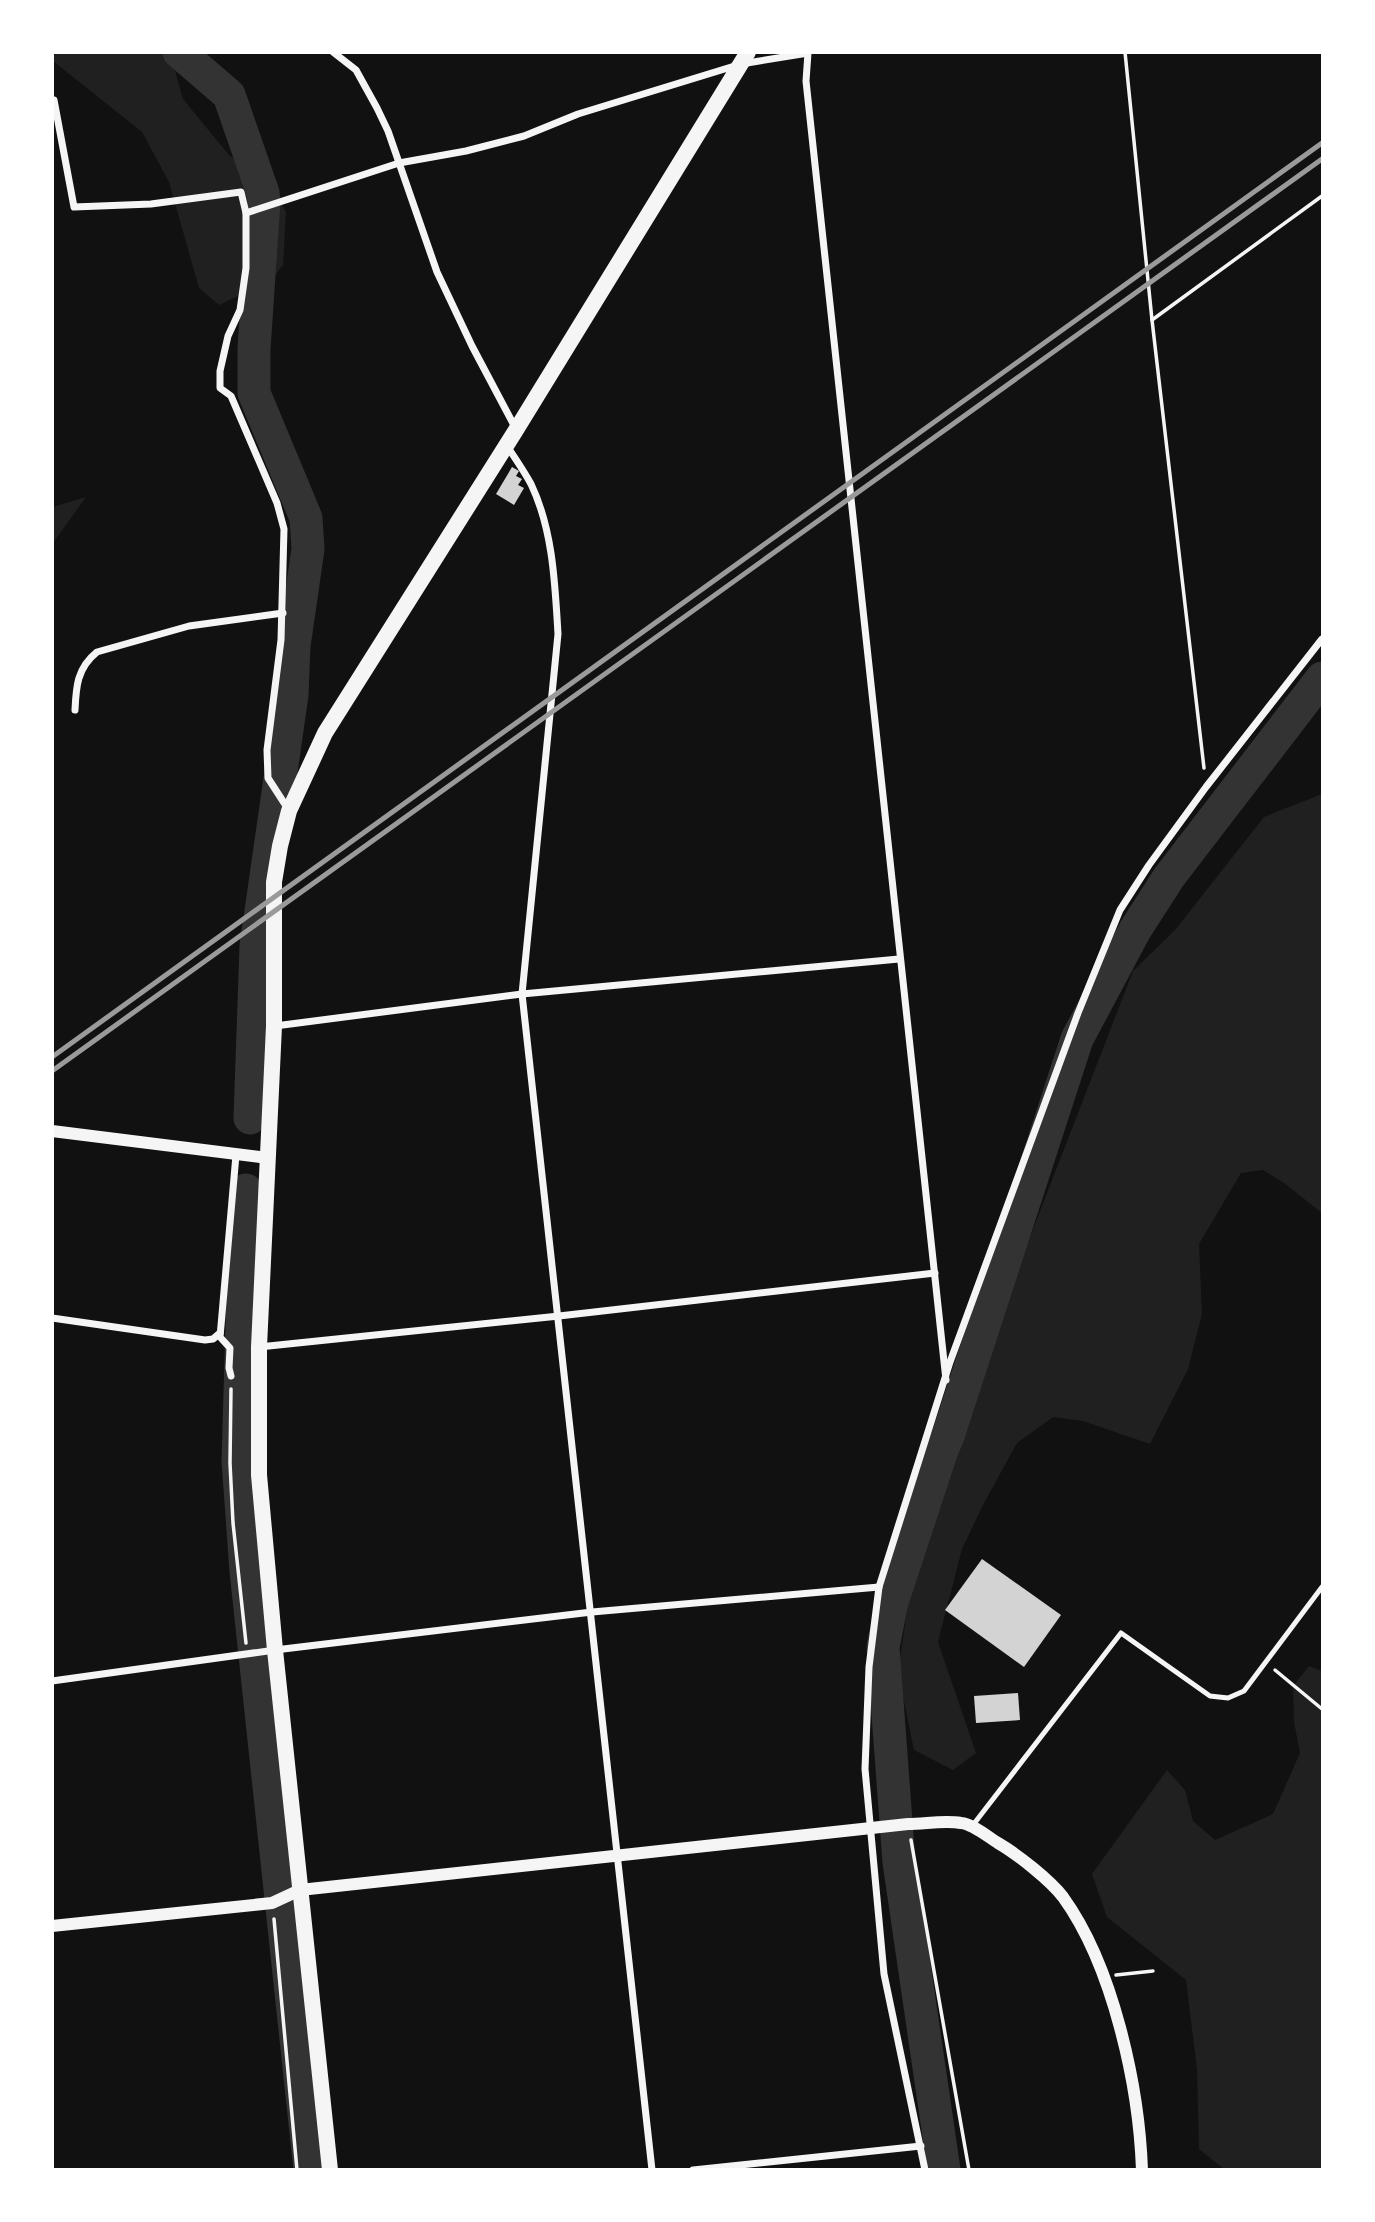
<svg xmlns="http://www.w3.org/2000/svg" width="1375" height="2222" font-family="'Times New Roman',serif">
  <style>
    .green { fill: #202020 }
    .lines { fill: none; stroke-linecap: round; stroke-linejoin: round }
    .river { stroke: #333; stroke-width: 33 }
    .building { fill: #d3d3d3 }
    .path { stroke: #f5f5f5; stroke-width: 3.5 }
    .service { stroke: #f5f5f5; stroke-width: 5 }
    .minor { stroke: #f5f5f5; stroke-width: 7 }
    .tertiary { stroke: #f5f5f5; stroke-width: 12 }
    .primary { stroke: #f5f5f5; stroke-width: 16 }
    .rail { stroke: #9a9a9a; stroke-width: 5 }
  </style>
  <rect width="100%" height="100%" fill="#111"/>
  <g class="green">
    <polygon points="52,53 170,53 183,99 229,155 273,189 286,212 283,265 270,281 219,305 199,288 169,182 142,132 53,61"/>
    <polygon points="86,497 53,543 53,507"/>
    <polygon points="1322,794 1322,1213 1284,1183 1263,1170 1241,1173 1199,1244 1202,1314 1188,1369 1150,1444 1083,1421 1053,1417 1017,1443 983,1505 962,1549 938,1642 976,1753 953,1770 914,1750 898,1672 914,1565 1001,1312 1133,971 1175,930 1264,817"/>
    <polygon points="1309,1666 1322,1671 1322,2169 1224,2169 1199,2149 1197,2069 1186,1980 1107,1917 1092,1874 1167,1770 1185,1790 1193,1821 1215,1840 1273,1814 1300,1753 1294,1722 1293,1686"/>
  </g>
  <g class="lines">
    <g class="river">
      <polyline points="179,52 229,95 263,193 264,201 254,349 254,393 306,518 308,549 294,646 292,695 256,946 250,1118"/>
      <polyline points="246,1190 238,1461 246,1571 310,2170"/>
      <polyline points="944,2170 899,1862 883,1647 892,1602 942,1450 948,1436 1077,1039 1135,930 1169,877 1322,678"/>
    </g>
  </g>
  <g class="building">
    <polygon points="512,467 519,471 516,476 522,479 518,485 524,488 514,505 496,494"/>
    <polygon points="982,1559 1061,1615 1024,1667 945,1610"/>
    <polygon points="1018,1693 1020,1720 976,1723 974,1696"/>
  </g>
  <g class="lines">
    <g class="path">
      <polyline points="1125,52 1152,320 1204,768"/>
      <polyline points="1152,320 1322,196"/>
      <polyline points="231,1389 230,1463 233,1523 246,1643"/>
      <polyline points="1275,1670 1322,1709"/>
      <polyline points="911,1840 969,2170"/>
      <polyline points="274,1919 297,2170"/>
      <polyline points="1116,1975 1153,1971"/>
    </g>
    <polyline class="service" points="973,1825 1121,1633 1210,1696 1228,1698 1244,1691 1322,1587"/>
    <g class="minor">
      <polyline points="333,52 356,70 377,108 388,131 437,272 472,346 516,429"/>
      <polyline points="54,100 74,207 151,204 241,192 246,213 399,163 466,151 524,136 578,114 741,64 808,53 806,81 946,1380"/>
      <polyline points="246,213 246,268 240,310 228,336 220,371 220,388 231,396 277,503 284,529 281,640 267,750 268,778 288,809"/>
      <path d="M507 446C515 458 524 471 531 484 553 530 555 584 558 634L522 994 652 2170"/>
      <path d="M75 710C76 687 77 668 97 652L189 626 283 613"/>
      <polyline points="275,1026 522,994 899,959"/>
      <polyline points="52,1318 205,1340 213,1339 220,1333"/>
      <polyline points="259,1347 559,1316 935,1273"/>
      <polyline points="231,1376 229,1368 230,1348 220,1337 236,1155"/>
      <polyline points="52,1681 275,1650 592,1612 879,1587"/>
      <polyline points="693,2170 921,2146"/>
      <polyline points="925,2170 884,1974 865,1769 869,1667 879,1587 950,1362 1078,1013 1120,910 1149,865 1206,787 1322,639"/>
    </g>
    <g class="tertiary">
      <polyline points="52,1131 268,1158"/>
      <path d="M52 1926 272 1903 300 1890 908 1824C925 1824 944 1820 961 1823 973 1824 988 1837 998 1843 1017 1854 1050 1880 1063 1897 1113 1966 1139 2086 1142 2170"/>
    </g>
    <polyline class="primary" points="330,2170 275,1650 259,1475 259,1347 274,1026 274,882 280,846 289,811 325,733 516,430 748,52"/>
    <g class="rail">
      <polyline points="52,1057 1322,143"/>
      <polyline points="52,1071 1322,159"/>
    </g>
  </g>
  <rect width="1375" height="2222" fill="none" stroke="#ffffff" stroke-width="108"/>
</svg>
